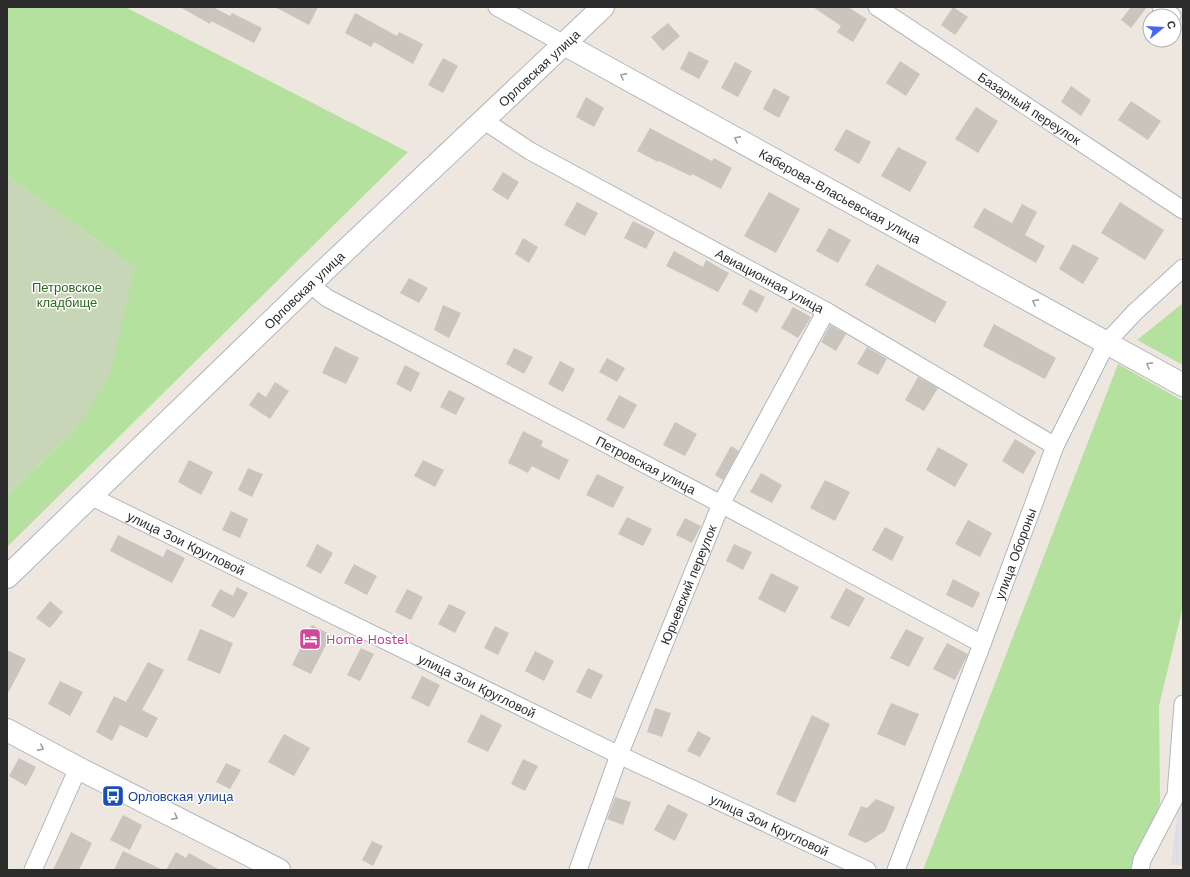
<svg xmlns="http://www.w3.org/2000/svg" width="1190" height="877" font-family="'Work Sans',sans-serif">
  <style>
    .industrial { fill: #e1dfe6 }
    .green { fill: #b5e19e }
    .cemetery { fill: #c6d6b7 }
    .building { fill: #c9c5bd }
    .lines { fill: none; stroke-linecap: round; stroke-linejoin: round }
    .minor-casing { stroke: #b2b5bf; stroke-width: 19 }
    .tertiary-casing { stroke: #b2b5bf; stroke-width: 24 }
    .secondary-casing { stroke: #b2b5bf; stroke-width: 24 }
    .minor { stroke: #fff; stroke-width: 17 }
    .tertiary { stroke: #fff; stroke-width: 22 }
    .secondary { stroke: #fff; stroke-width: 22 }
    .oneway { stroke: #a0a0a0 }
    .labels { text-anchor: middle; stroke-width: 3; stroke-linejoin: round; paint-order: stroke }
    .street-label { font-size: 13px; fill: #2c2c2c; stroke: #fff }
    .park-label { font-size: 13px; fill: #2d671d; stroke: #fff }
    .hotel-label { font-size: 13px; fill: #b23c85; stroke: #fff; text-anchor: start }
    .transit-label { font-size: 13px; fill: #164399; stroke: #fff; text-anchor: start }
  </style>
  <rect width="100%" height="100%" fill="#ede7df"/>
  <polygon class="industrial" points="1183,771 1183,866 1171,864"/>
  <g class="green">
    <polygon points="7,7 125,7 408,152 7,547 7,496 76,429 135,268 7,175"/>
    <polygon points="1183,303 1183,365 1137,340"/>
    <polygon points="1118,364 1183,401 1183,606 1159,706 1160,803 1135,870 923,870"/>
  </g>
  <polygon class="cemetery" points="7,175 135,268 109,378 76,429 7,496"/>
  <g class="building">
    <polygon points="180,7 213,7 230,16 232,13 262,28 254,43 211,21 210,24"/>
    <polygon points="275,7 318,7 309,25"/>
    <polygon points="813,7 848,7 867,19 853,42 837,32 841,26"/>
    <polygon points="953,7 968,17 955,35 941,25"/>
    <polygon points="1131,7 1147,7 1131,28 1121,20"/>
    <polygon points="355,13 397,36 399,32 423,44 413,64 374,42 371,47 345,33"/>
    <polygon points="668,23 680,36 663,51 651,37"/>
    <polygon points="689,51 709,61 699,79 680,69"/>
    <polygon points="443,58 458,66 443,93 428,85"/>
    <polygon points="900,61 920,74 906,96 886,83"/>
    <polygon points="735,62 752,71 738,97 721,88"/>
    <polygon points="1071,86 1091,100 1081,116 1061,102"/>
    <polygon points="774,88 790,97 779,118 763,109"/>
    <polygon points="586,97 604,108 594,127 576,117"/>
    <polygon points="1131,101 1161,121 1148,140 1118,120"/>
    <polygon points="976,107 998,121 978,153 955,139"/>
    <polygon points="650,128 712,161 714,158 732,168 721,189 692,174 691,176 659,161 658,162 637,151"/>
    <polygon points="846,129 871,142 859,164 834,150"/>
    <polygon points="898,147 927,162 910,192 881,176"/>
    <polygon points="503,172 519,182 508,200 492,190"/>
    <polygon points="769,192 800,209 776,253 744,236"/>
    <polygon points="577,202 598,213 585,236 564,225"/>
    <polygon points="1120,202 1164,230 1145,260 1101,233"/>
    <polygon points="1022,204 1037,212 1025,235 1045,246 1036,263 973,227 984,208 1012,223"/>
    <polygon points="633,221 655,232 646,249 624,238"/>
    <polygon points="829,228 851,240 838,263 816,251"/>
    <polygon points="523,238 538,247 529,263 515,254"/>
    <polygon points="1073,244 1099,258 1083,284 1059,269"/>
    <polygon points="674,251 703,267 706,260 729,273 718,292 666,266"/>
    <polygon points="877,264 947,302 935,323 865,285"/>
    <polygon points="409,278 428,288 419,303 400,293"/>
    <polygon points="750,289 765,297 757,313 742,304"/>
    <polygon points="443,305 461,313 449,338 434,330"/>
    <polygon points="793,307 811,317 798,338 781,328"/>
    <polygon points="994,324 1056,358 1045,379 983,346"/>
    <polygon points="830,325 846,334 836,351 821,342"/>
    <polygon points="335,346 359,358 346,384 322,373"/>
    <polygon points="867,347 887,359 878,375 857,364"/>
    <polygon points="514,348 533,357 524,374 506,364"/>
    <polygon points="607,358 625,368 617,382 599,372"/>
    <polygon points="560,361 575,369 563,392 548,384"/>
    <polygon points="405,365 420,373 411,392 396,384"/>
    <polygon points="918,377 938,388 924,411 905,400"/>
    <polygon points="275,382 289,391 270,419 249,405 258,392 266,397"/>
    <polygon points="449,390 465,398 456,415 440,407"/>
    <polygon points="619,395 637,405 624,429 606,420"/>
    <polygon points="675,422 697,434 685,456 663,445"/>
    <polygon points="523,431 543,441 541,446 569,460 559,480 532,466 528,473 508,463"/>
    <polygon points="1015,439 1036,452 1023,474 1002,461"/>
    <polygon points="731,446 739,451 723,480 715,475"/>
    <polygon points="938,447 968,464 955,487 926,470"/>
    <polygon points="189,460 213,472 201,495 178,482"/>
    <polygon points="423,460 444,470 435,487 414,476"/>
    <polygon points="248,468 263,474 252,497 238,490"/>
    <polygon points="761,473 782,485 772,503 750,492"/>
    <polygon points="597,474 624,487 613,508 586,495"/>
    <polygon points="825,480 850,492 835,521 810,508"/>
    <polygon points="231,511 248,519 240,538 222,530"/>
    <polygon points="627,517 652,529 643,546 618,534"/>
    <polygon points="685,518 701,526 692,543 676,535"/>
    <polygon points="968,520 992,533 980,557 955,544"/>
    <polygon points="885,527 904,537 892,561 872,550"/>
    <polygon points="118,535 163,557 167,549 185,558 172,583 110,551"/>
    <polygon points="317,544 333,553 321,574 306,566"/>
    <polygon points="734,544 752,552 743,570 726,561"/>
    <polygon points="354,564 377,576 367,595 344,583"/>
    <polygon points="771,573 799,587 785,613 758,599"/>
    <polygon points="953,579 980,593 973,608 946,595"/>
    <polygon points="237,587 248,593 234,618 211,606 220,589 233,596"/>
    <polygon points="846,588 865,598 849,627 830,618"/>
    <polygon points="407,589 423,597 411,620 395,612"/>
    <polygon points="50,601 63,612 50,628 36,618"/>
    <polygon points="449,604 466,612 455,633 438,624"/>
    <polygon points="312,625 331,635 311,674 292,665"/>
    <polygon points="495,626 509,633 498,655 484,648"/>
    <polygon points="200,629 233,643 220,674 187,660"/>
    <polygon points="906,629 924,638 909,667 890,658"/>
    <polygon points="947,643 968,654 955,680 933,669"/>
    <polygon points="361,648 374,654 360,681 347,675"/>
    <polygon points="7,650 26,659 7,695"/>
    <polygon points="535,651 554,661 544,681 525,671"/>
    <polygon points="148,662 164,670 142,710 158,718 147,738 120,725 112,741 96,732 114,696 126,702"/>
    <polygon points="588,668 603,675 591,699 576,692"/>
    <polygon points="422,676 440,685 429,707 411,698"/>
    <polygon points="60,681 83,692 70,716 48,704"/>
    <polygon points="891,703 919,714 905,746 877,734"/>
    <polygon points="655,708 671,713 662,737 647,732"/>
    <polygon points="481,714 502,725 488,752 467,742"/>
    <polygon points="812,715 830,724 795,803 776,794"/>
    <polygon points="698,731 711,738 700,757 687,751"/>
    <polygon points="284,734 310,748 294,776 268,762"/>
    <polygon points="19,758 36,767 26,786 9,776"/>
    <polygon points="523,759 538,766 525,791 511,784"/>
    <polygon points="226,763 241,770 230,789 216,782"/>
    <polygon points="615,797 631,802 623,825 607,819"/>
    <polygon points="876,799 895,807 885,831 866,843 848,835 861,806 867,808"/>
    <polygon points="668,804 688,814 675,841 654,830"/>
    <polygon points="123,815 142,825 130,850 110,840"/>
    <polygon points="71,832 92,843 79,870 53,870"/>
    <polygon points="372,841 383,846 373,866 362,860"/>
    <polygon points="123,851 163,870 114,870"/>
    <polygon points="176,852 186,858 189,853 220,870 166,870"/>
  </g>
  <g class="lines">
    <g class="minor-casing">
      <g id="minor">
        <polyline points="497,7 564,44"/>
        <path id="s1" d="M877 7 1183 210"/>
        <polyline points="1161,7 1172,16"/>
        <path id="s2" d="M483 120 530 151 826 311 1055 446"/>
        <path id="s3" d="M310 284 327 298 721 504 982 644"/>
        <path id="s4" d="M90 496 619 755 867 870"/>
        <polyline points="33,870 78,768"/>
        <path id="s5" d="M578 870 619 755 721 504 826 311"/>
        <path id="s6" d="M896 870 982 644 1055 446 1107 342 1135 312 1183 268"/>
        <polyline points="1140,870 1142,860 1176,795 1183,704"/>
      </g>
    </g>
    <g class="tertiary-casing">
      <polyline id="tertiary" points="564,44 603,7"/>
    </g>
    <g class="secondary-casing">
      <g id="secondary">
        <path id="s7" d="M7 577 310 284 564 44 1183 385"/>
        <polyline points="7,730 78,768 279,870"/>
      </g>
    </g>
    <use href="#minor" class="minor"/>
    <use href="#tertiary" class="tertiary"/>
    <use href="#secondary" class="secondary"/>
  </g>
  <defs><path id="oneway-chevron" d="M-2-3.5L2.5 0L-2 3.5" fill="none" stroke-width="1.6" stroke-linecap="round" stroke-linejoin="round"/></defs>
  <g class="oneway">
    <use href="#oneway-chevron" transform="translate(623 76) rotate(-151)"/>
    <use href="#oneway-chevron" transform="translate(737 139) rotate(-151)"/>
    <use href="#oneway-chevron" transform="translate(1035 302) rotate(-151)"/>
    <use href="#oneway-chevron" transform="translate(1149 365) rotate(-151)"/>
    <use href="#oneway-chevron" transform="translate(41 748) rotate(28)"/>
    <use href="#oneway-chevron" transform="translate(175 817) rotate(27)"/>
  </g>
  <defs>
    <g id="hotel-square" transform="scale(1.15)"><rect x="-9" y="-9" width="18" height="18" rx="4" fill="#d1479c" stroke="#fff"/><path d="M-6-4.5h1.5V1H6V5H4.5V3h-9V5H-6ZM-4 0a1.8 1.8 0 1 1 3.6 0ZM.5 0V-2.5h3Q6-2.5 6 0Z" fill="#fff"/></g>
    <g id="bus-square" transform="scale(1.15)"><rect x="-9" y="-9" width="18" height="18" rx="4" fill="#1a4fb4" stroke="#fff"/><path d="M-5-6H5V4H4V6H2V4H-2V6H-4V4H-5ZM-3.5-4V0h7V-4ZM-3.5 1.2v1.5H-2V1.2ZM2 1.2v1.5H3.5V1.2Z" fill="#fff"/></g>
  </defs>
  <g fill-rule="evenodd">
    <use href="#hotel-square" x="310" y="639"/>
    <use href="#bus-square" x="113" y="796"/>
  </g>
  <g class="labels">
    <g class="street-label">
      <text transform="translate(539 68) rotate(-43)" y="5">Орловская улица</text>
      <text dy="5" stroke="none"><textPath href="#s1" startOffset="183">Базарный переулок</textPath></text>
      <text dy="5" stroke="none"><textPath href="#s7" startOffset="1086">Каберова-Власьевская улица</textPath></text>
      <text dy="5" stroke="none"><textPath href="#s2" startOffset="329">Авиационная улица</textPath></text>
      <text dy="5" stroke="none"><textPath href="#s7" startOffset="413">Орловская улица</textPath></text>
      <text dy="5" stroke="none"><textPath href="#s3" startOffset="382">Петровская улица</textPath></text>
      <text dy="5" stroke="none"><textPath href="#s4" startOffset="107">улица Зои Кругловой</textPath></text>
      <text dy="5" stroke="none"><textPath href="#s6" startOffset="338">улица Обороны</textPath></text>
      <text dy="5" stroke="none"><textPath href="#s5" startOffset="306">Юрьевский переулок</textPath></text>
      <text dy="5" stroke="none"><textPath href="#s4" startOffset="431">улица Зои Кругловой</textPath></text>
      <text dy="5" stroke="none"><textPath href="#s4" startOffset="755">улица Зои Кругловой</textPath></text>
    </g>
    <g class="park-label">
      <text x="67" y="292">Петровское<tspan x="67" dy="15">кладбище</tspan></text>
    </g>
    <g class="hotel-label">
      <text x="326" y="644">Home Hostel</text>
    </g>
    <g class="transit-label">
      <text x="128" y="801">Орловская улица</text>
    </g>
  </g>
  <rect width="1190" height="877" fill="none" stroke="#2c2c2c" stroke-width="16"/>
  <g transform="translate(1162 28) rotate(72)"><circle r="19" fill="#ffffff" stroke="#ababab"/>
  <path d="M0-3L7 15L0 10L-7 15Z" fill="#4667f3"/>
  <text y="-6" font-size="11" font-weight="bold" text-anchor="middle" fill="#2c2c2c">С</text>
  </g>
</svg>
